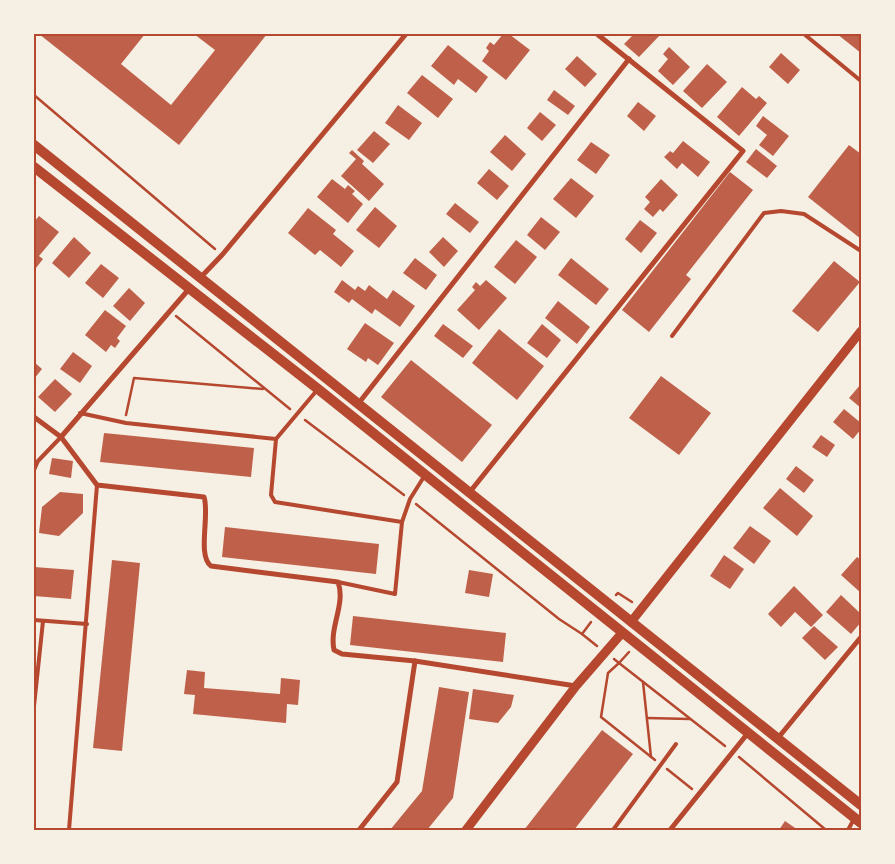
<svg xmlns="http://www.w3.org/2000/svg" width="895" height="864" font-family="'Noto Sans',sans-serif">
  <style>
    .building { fill: #bf614a }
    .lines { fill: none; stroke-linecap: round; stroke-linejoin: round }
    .path { stroke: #b5482f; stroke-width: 2.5 }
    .service { stroke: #b5482f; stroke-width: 4 }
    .minor { stroke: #b5482f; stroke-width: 5 }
    .tertiary { stroke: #b5482f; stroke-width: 9 }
    .secondary { stroke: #b5482f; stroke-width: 10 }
    .neatline { fill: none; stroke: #b5482f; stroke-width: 2 }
  </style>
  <rect width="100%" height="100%" fill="#f6efe4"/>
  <g class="building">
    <polygon points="39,34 145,34 121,64 171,105 215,50 194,34 267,34 179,145"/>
    <polygon points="503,34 509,34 530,50 506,80 482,61 489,51 486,48 490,42 494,45"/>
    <polygon points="634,34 661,34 639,57 624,44"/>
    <polygon points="837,34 861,34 861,53"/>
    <polygon points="448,45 488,77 476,93 458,79 454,85 431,66"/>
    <polygon points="669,47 690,67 673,85 658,71 668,59 663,54"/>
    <polygon points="781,53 800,70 788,84 769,67"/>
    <polygon points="577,56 597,74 585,87 565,69"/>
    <polygon points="707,64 727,82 702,108 683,91"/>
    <polygon points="422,75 453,99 438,118 407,93"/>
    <polygon points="742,87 756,99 759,96 767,103 739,136 717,117"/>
    <polygon points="554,90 575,106 568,115 547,100"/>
    <polygon points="638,102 656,116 644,131 627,116"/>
    <polygon points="398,105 422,123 409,140 385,123"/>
    <polygon points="540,112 556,125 542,141 527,128"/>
    <polygon points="763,116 789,136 773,156 759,145 767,135 756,126"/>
    <polygon points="374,131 390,144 373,163 357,150"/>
    <polygon points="505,135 526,154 512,171 490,152"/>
    <polygon points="683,141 710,162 698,177 682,163 677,169 664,157 670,151 673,153"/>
    <polygon points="591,142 610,155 596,174 577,160"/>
    <polygon points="849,145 861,154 861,239 808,197"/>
    <polygon points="756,149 777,166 767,178 746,162"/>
    <polygon points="352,150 364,161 362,164 384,184 369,201 341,176 356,159 349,153"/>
    <polygon points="489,169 509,186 497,200 477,183"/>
    <polygon points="730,172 753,190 686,275 691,279 649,332 622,310"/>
    <polygon points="571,178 594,196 576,218 553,199"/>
    <polygon points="332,179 345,189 348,185 355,191 352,194 363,204 348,223 317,197"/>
    <polygon points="661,179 678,195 663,212 660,209 653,217 644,209 650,202 645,197"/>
    <polygon points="455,203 479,222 470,233 446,214"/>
    <polygon points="375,207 397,226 379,248 356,230"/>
    <polygon points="308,208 336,230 333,234 354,251 341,267 320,250 315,255 288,233"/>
    <polygon points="39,216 59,232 39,256 43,259 36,268 34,266 34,222"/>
    <polygon points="541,217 560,232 545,250 527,235"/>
    <polygon points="640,220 657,233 641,253 625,239"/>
    <polygon points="74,237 91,253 69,278 52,263"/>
    <polygon points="443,237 458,251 444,267 429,252"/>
    <polygon points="516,240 537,257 515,284 494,267"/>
    <polygon points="415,258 437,275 426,290 403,273"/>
    <polygon points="571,258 609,289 596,305 558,275"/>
    <polygon points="834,261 860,282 818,332 792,311"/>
    <polygon points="101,264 119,278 103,298 85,283"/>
    <polygon points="342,280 355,290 358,286 365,291 369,285 387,299 393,290 415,306 400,327 375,309 372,314 352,299 349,303 334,292"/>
    <polygon points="486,280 507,298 479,330 457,310 475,290 472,287 476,282 480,286"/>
    <polygon points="129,288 145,303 130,321 113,306"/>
    <polygon points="558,301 590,327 577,344 545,318"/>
    <polygon points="105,310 126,326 117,338 120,341 115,348 111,345 106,352 85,335"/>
    <polygon points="365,323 394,343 378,365 368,358 366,362 347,349"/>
    <polygon points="443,324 473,346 463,358 434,336"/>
    <polygon points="542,324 561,340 547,358 527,343"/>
    <polygon points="499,329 544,366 517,400 472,363"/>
    <polygon points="73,352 92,366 80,383 60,369"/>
    <polygon points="411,360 492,425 462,462 381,397"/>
    <polygon points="34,362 42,369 34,379"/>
    <polygon points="661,376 711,413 679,455 629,418"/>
    <polygon points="55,379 72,394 55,412 38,397"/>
    <polygon points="861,384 861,408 849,398"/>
    <polygon points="844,409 861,423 861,429 853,439 833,422"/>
    <polygon points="104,433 254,448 251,477 100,462"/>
    <polygon points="821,435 835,445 827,457 812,447"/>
    <polygon points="52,458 73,461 71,478 49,474"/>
    <polygon points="796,466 814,480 804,493 786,479"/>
    <polygon points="780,488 813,516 797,536 763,508"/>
    <polygon points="60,492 83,494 83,513 59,536 39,533 42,507"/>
    <polygon points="750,526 771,541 754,564 733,548"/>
    <polygon points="225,527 379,544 376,574 222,557"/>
    <polygon points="724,555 744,569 730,589 710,576"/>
    <polygon points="857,557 861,560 861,593 841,575"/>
    <polygon points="112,560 140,563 122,751 93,748"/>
    <polygon points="34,567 74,570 71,599 34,596"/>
    <polygon points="469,570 493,574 489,597 465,593"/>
    <polygon points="794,586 823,615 811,627 795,612 781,627 768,614"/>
    <polygon points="841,595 861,614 861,622 851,634 826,612"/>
    <polygon points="353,616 506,633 503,662 350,645"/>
    <polygon points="814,626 838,647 825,660 802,638"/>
    <polygon points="187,670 205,672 204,688 280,694 281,678 300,680 298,705 287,704 286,723 193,714 195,695 184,694"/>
    <polygon points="439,687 469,692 453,798 427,830 390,830 422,791"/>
    <polygon points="473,689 514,695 511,707 498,723 469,719"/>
    <polygon points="602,730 633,754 574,830 524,830"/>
    <polygon points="785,821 798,830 779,830"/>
  </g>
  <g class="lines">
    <g class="path">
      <polyline points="34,95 215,249"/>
      <polyline points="176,316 290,409"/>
      <polyline points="126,415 134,378 263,389"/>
      <polyline points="305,420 404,495"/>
      <polyline points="416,504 559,619 582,634"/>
      <polyline points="616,595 618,593 632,602"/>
      <polyline points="591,622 582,634 597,646"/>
      <polyline points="614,659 619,663 629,652"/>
      <polyline points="643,682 651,757"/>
      <polyline points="647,718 690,719"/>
      <polyline points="739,757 826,830"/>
      <polyline points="655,760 601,717 608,673 619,663 725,746"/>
      <polyline points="667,769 692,789"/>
    </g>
    <g class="service">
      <polyline points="804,34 861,81"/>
      <polyline points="672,336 764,213 781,211 804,214 861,251"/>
      <polyline points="318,389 276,439 271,495 275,502 402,522"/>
      <polyline points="80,413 126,423 276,439"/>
      <polyline points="34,470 38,461 61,437"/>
      <polyline points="338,582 395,594 402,522 410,499 425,475"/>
      <polyline points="34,620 87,624"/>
      <polyline points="34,706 43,621"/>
      <polyline points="69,830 97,485"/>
      <polyline points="613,830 676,744"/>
      <polyline points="848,830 854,819"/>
    </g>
    <g class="minor">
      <polyline points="200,278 222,255 406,34"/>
      <polyline points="358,404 629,59"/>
      <path d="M34 417 61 437 97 485 204 497C210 514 197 556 211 566L338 582C346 604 329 627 334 650L342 654 415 661"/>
      <polyline points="61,437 189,289"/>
      <polyline points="469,493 743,151 597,34"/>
      <polyline points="778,738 861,637"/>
      <polyline points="359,830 397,782 415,661 576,686"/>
      <polyline points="670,830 748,733"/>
    </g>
    <g class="tertiary">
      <polyline points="631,622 861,331"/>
      <polyline points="466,830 576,686 622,633"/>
    </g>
    <g class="secondary">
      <polyline points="34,145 861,805"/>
      <polyline points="34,167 318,389 861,823"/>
    </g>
  </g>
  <rect width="895" height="864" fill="none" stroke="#f6efe4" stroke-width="70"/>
  <rect x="35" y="35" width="825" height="794" class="neatline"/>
</svg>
